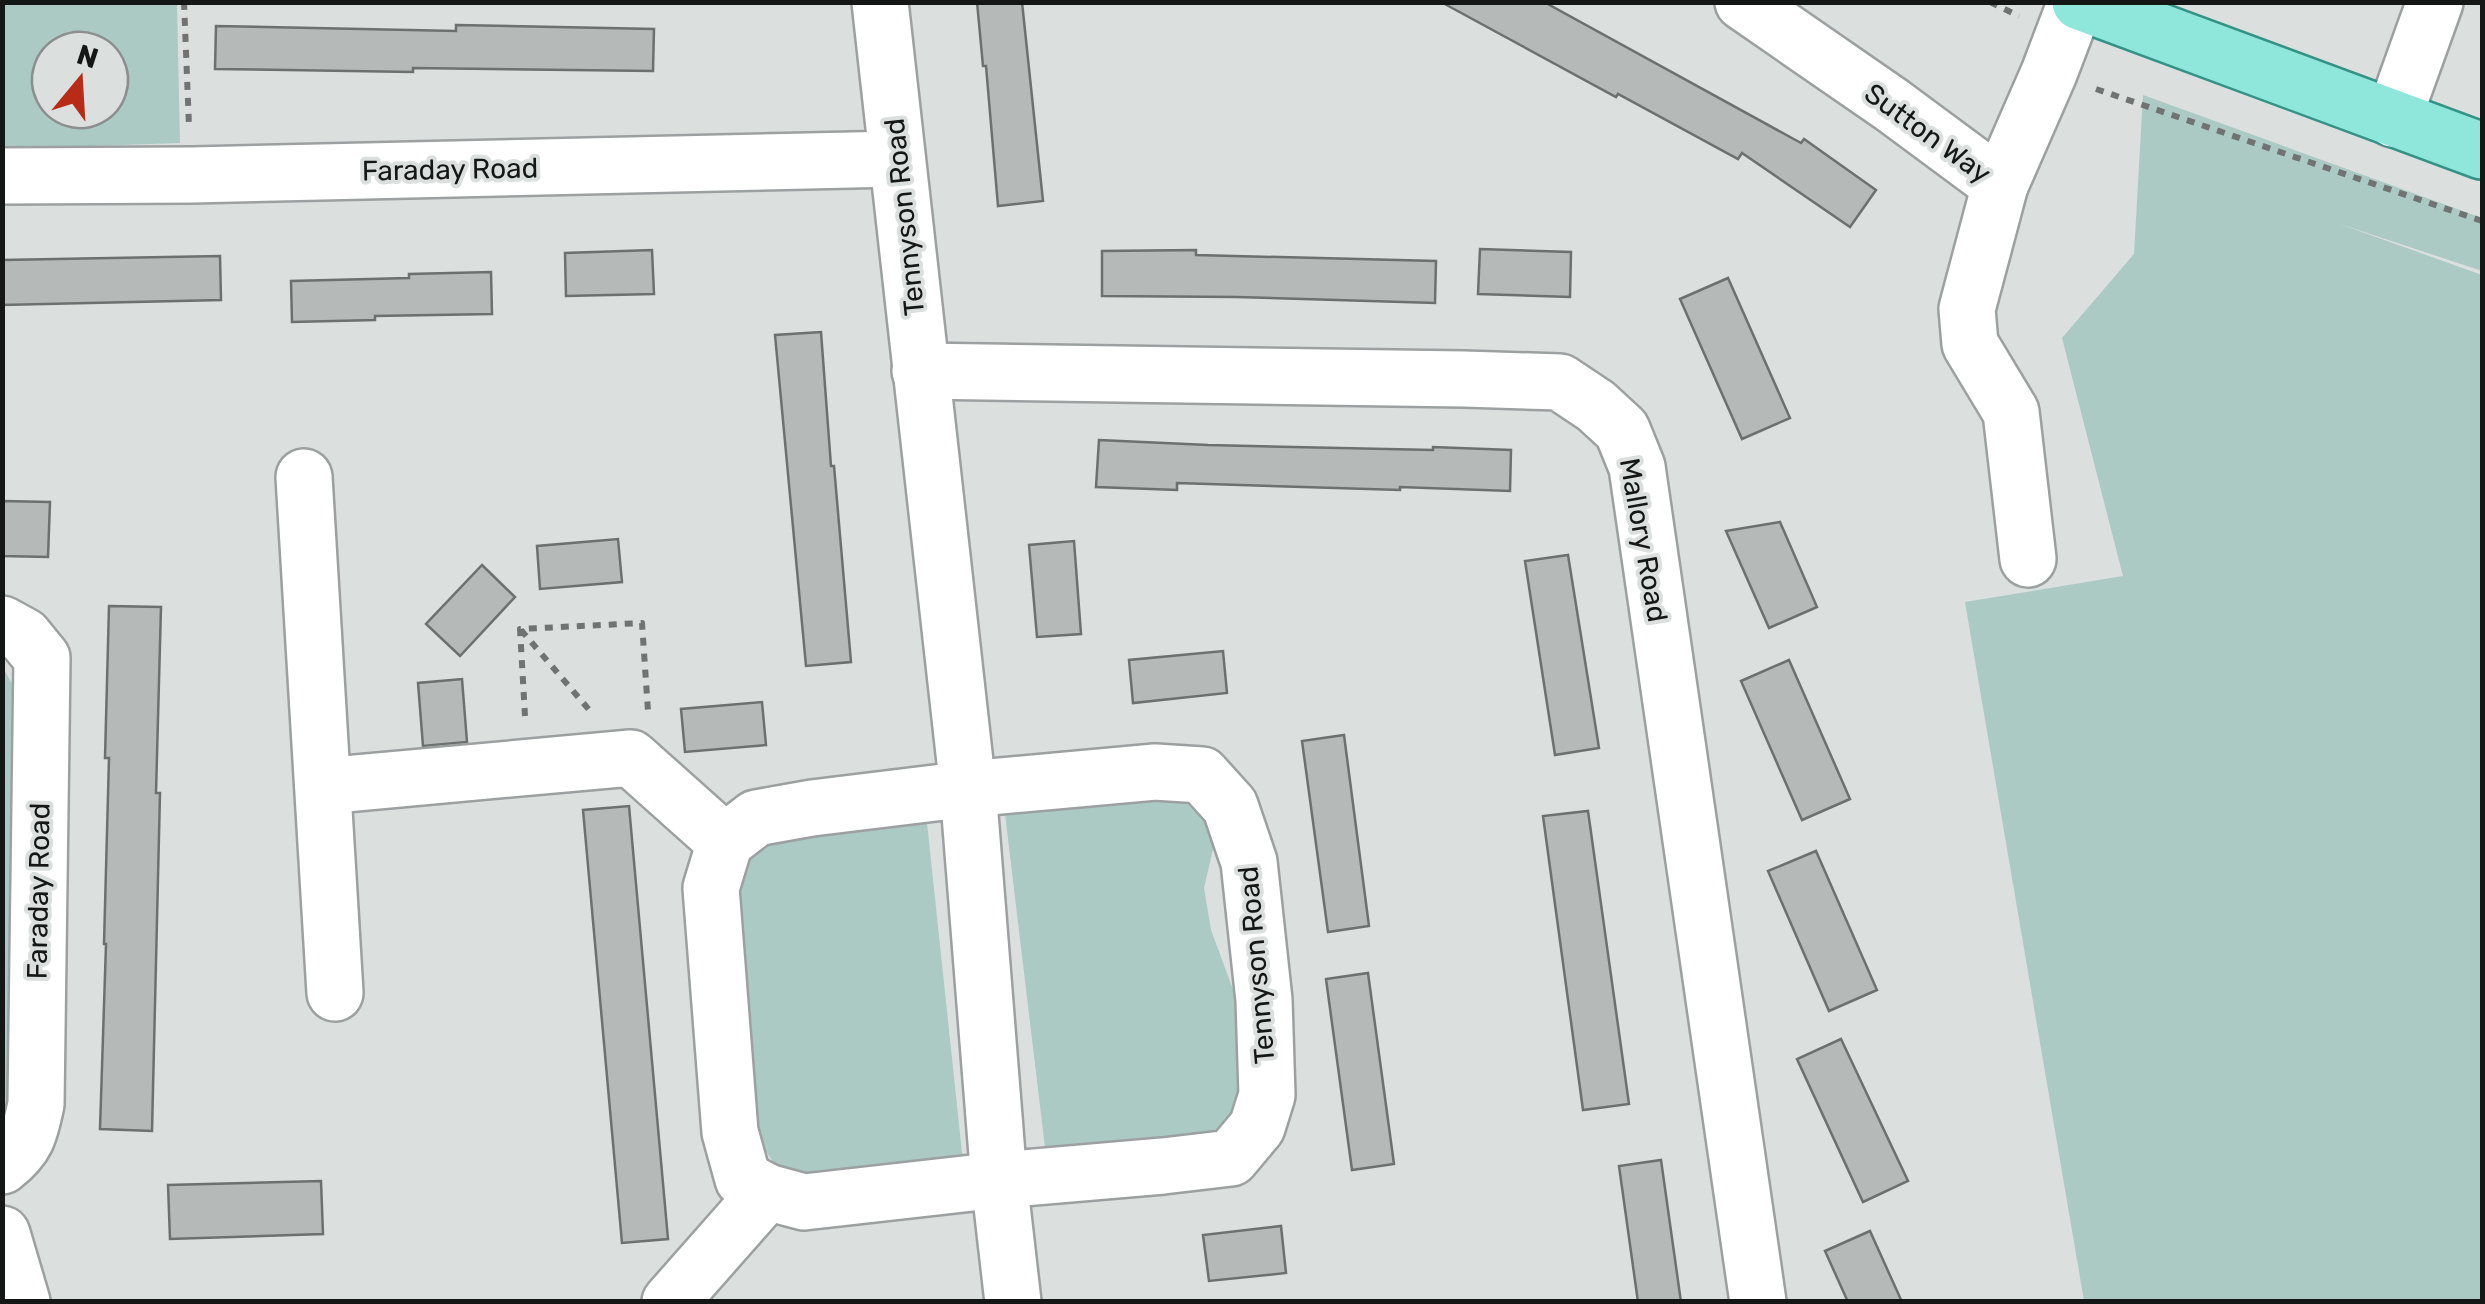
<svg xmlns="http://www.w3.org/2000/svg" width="2485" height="1304" font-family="Rubik,sans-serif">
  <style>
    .green { fill: #abcac3; fill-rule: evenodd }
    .building { fill: #b5b9b8; stroke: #6c706f; stroke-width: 2.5 }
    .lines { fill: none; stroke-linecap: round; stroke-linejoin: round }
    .minor-casing { stroke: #9da0a0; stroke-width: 60 }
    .major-casing { stroke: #349386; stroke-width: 60 }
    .path { stroke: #707372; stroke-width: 6; stroke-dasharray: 8 8; stroke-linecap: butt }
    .minor { stroke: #fff; stroke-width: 55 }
    .major { stroke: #8fe6da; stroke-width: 55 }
    .labels { text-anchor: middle; stroke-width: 8; stroke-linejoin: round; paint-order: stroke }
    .street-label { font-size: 28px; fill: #151717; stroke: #dbdfde }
  </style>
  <rect width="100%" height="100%" fill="#dbdfde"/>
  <g class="green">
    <path d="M2 3H177L180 143 3 149ZM50 50H110V110H50Z"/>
    <polygon points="2143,95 2482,218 2482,271 2337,223 2482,275 2482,1301 2084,1301 1965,602 2123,576 2062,338 2134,254"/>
    <polygon points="2,666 16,691 17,1126 7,1133 2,1116"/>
    <polygon points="1158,790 1198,804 1217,832 1204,888 1211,930 1248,1030 1245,1086 1229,1121 1200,1139 1046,1156 1005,814"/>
    <polygon points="927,823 963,1162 809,1178 777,1168 753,1132 732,888 742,857 771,835"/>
  </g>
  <g class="building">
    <polygon points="977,2 1022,2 1043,201 998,206 986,66 983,66"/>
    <polygon points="1441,2 1544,2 1801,143 1804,139 1876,190 1850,227 1742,153 1738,159 1618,94 1616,97"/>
    <polygon points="456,25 654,29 653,71 413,68 413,72 215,69 216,26 456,31"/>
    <polygon points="1480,249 1571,252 1570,297 1478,294"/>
    <polygon points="652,250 654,294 566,296 565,253"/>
    <polygon points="1196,250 1196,255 1436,261 1435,303 1236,297 1102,296 1102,251"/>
    <polygon points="220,256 221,300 2,305 2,260"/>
    <polygon points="491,272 492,314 375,316 375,320 292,322 291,281 409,278 409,274"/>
    <polygon points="1728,278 1790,418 1742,439 1680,299"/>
    <polygon points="821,332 831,466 834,466 851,662 806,666 775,335"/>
    <polygon points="1099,440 1208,445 1433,450 1433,447 1511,450 1510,491 1400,487 1400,490 1177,483 1177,490 1096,487"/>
    <polygon points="2,501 50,502 48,557 2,556"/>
    <polygon points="1780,522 1817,607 1769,628 1726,531"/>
    <polygon points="618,539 622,582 540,589 537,546"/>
    <polygon points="1074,541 1081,634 1037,637 1029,545"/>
    <polygon points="1568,555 1599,748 1555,755 1525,561"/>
    <polygon points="482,565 515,597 460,656 426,624"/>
    <polygon points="109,606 161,607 156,793 160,793 152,1131 100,1129 106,944 104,944 109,758 105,758"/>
    <polygon points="1223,651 1227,693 1133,703 1129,660"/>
    <polygon points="1789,660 1850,799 1802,820 1741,681"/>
    <polygon points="462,679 467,742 423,746 418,683"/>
    <polygon points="762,702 766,745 685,752 681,709"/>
    <polygon points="1344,735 1369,926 1328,932 1302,741"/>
    <polygon points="629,806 668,1239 622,1243 583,810"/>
    <polygon points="1588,811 1629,1104 1583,1110 1543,816"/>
    <polygon points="1816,851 1877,990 1829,1011 1768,871"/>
    <polygon points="1368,973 1394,1164 1352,1170 1326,979"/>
    <polygon points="1841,1039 1908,1181 1863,1202 1797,1059"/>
    <polygon points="1661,1160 1681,1302 1638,1302 1619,1166"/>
    <polygon points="321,1181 323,1234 170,1239 168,1185"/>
    <polygon points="1281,1226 1286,1273 1209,1281 1203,1235"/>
    <polygon points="1870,1231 1902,1302 1848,1302 1825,1251"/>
  </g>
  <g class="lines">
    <g class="minor-casing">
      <g id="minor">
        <polyline points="880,2 968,789 999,1180 1013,1302"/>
        <polyline points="1743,2 1892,105 2000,185 2049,73 2076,2"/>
        <polyline points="2393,119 2435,2"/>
        <polyline points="2,176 192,175 897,159"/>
        <polyline points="2000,185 1967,309 1970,344 2011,412 2028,559"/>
        <polyline points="920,371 1464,379 1560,382 1596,406 1622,430 1637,467 1758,1302"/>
        <polyline points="304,477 335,993"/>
        <path d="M2 624 24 636 42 658 36 1104C30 1133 27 1147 2 1166"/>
        <polygon points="1155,772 1202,775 1230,806 1249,862 1264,1000 1267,1095 1257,1127 1231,1158 1163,1166 999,1180 804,1202 767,1192 743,1179 730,1132 711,888 725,842 756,818 812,808 968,789"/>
        <polyline points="323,786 631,758 725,842"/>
        <polyline points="2,1234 22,1302"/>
        <polyline points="670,1302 767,1192"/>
      </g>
    </g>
    <g class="major-casing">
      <polyline id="major" points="2080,2 2482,151"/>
    </g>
    <g class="path">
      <polyline points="184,2 189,126"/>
      <polyline points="1990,2 2019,16"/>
      <polyline points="2096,89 2482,221"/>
      <polyline points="521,630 591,712"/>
      <polyline points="525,716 520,629 642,623 648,711"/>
    </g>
    <use href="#minor" class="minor"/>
    <use href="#major" class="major"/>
  </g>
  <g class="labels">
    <g class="street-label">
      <text transform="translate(1928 133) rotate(36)" y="10">Sutton Way</text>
      <text transform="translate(450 169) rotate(-1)" y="10">Faraday Road</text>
      <text transform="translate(904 217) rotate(-96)" y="10">Tennyson Road</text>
      <text transform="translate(1644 540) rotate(80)" y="10">Mallory Road</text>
      <text transform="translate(38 891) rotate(-89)" y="10">Faraday Road</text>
      <text transform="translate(1256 965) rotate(-95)" y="10">Tennyson Road</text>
    </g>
  </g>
  <rect width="2485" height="1304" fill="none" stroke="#151717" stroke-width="10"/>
  <g transform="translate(80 80) rotate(18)"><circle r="48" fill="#dbdfde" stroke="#8c8f8e" stroke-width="2.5"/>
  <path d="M0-8L18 38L0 25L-18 38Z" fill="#b72b17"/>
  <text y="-15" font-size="28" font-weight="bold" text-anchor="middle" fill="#151717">N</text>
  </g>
</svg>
